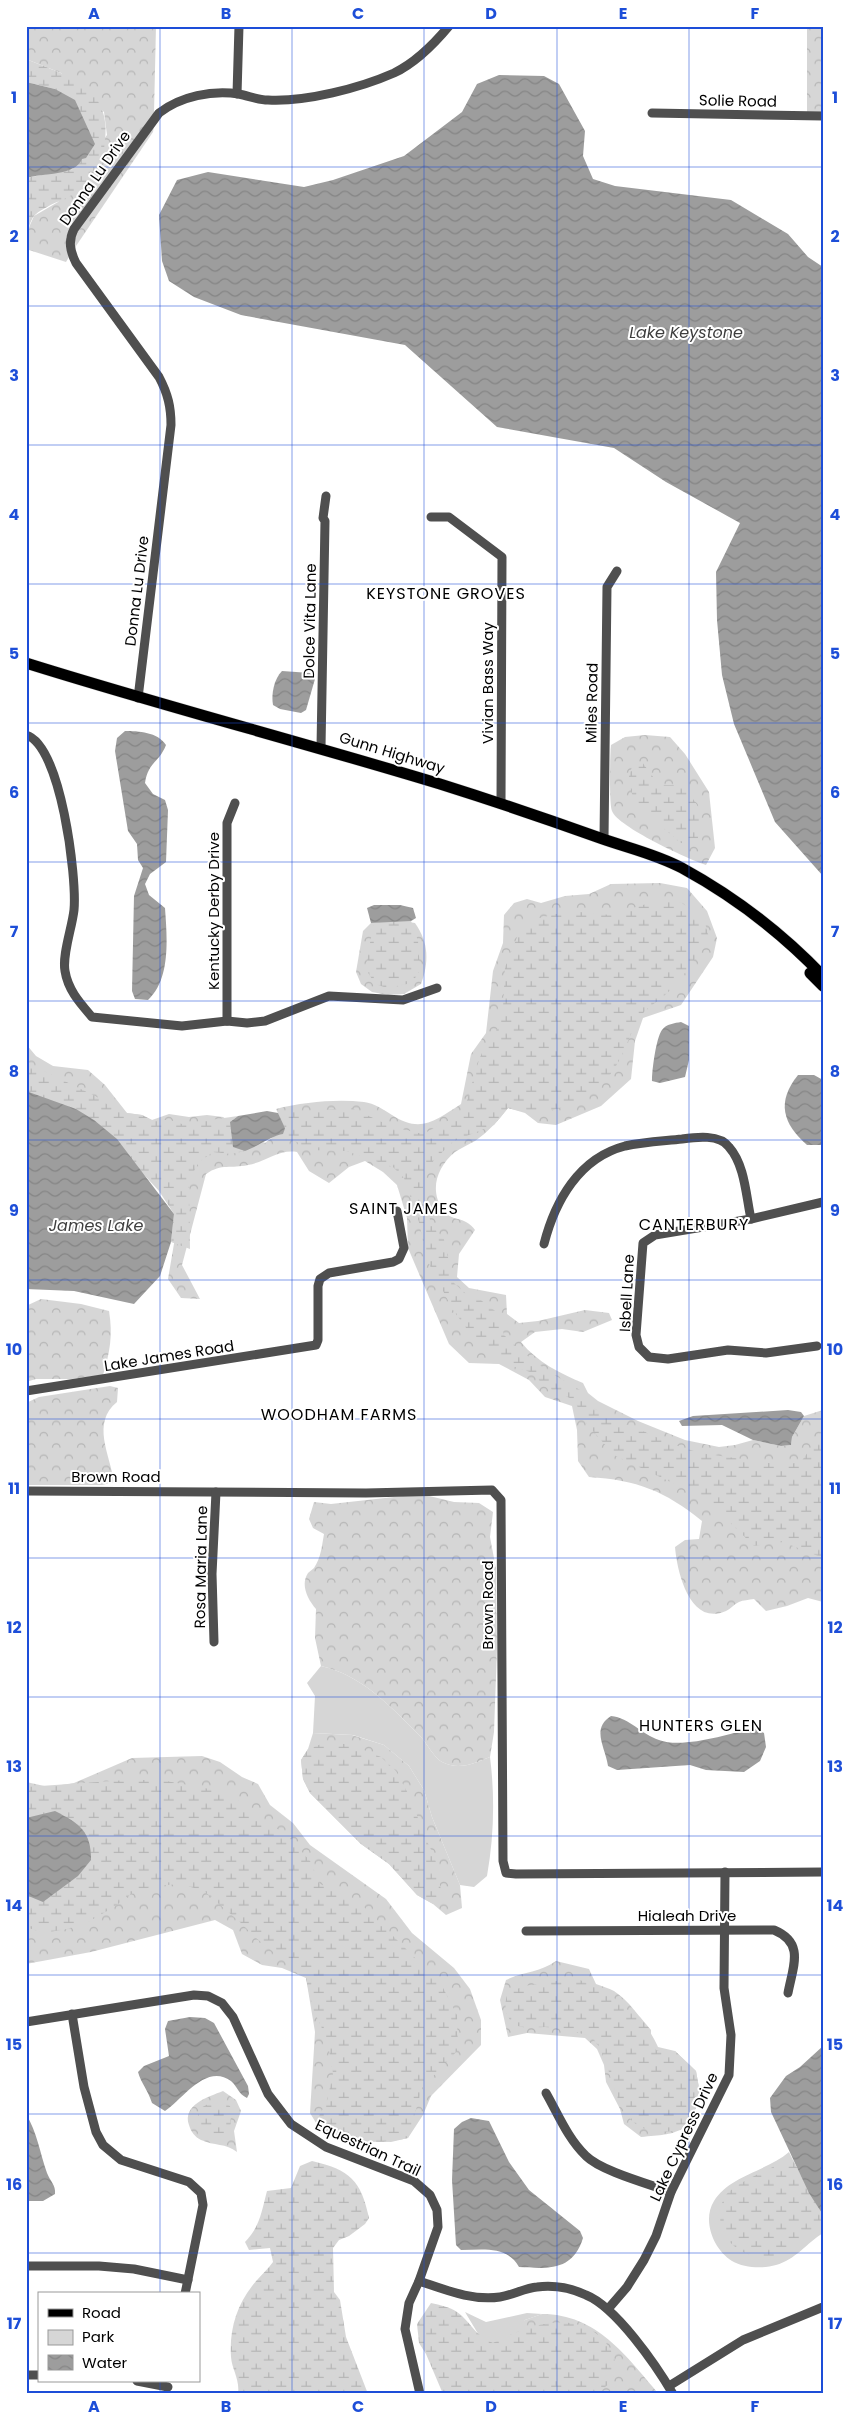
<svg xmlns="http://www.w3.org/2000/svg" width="849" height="2420" font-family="Poppins,sans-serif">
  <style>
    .green { fill: #d6d6d6 }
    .forest { fill: url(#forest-crowns) }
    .wetland { fill: url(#wetland-marsh) }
    .water { fill: url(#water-waves) }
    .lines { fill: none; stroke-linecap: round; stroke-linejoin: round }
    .major-casing { stroke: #dbdbdb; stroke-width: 12 }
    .minor { stroke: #4f4f4f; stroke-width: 9 }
    .major { stroke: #000; stroke-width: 11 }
    .grid { fill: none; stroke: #1d4ed8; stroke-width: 1; stroke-opacity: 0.55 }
    .labels { text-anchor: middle; stroke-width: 4; stroke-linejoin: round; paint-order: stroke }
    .street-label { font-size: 15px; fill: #000; stroke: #fff }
    .water-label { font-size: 16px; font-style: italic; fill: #3e3e3e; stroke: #fff }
    .neighbourhood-label { font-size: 16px; letter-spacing: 1px; fill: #000; stroke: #fff }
    .neatline { fill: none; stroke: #1d4ed8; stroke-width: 2 }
    .grid-label { font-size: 16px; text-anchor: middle; font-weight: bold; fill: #1d4ed8 }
  </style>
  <defs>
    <pattern id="forest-crowns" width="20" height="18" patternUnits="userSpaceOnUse" patternTransform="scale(1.25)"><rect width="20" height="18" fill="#d6d6d6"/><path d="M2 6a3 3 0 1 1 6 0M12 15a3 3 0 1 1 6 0" fill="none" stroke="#b6b6b6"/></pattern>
    <pattern id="wetland-marsh" width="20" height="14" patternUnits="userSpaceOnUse" patternTransform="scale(1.25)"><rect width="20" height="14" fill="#d6d6d6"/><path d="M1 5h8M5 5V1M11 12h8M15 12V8" fill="none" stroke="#b6b6b6"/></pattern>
    <pattern id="water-waves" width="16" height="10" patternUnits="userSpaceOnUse" patternTransform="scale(1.25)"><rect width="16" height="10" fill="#9d9d9d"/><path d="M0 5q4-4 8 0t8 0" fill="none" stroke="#858585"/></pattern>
  </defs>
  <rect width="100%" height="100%" fill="#fff"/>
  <g class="green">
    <path d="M321 1666C362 1675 391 1707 420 1736 427 1743 434 1758 442 1762 459 1771 475 1763 490 1757 495 1796 494 1837 487 1876L474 1887 460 1885 432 1817 424 1790 409 1766 384 1745 353 1735 313 1733 315 1696 307 1683Z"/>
    <path d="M789 2152 809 2193 823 2215V2233C807 2243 795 2260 776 2265 763 2269 744 2268 732 2261 713 2249 702 2220 714 2201 729 2176 767 2171 789 2152Z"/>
    <polygon points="465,2312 486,2322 527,2313 542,2314 525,2320 504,2377"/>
  </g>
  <g class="forest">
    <polygon points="26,26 156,26 154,113 71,227 66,238 69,257 66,262 26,249 26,234 34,216 58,202 107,135 104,112 61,73 26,59"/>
    <rect x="807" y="26" width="16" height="86"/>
    <polygon points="154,126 153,132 74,249 74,238 77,231"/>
    <path d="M645 735 670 737 685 754 709 792 715 848 706 865C688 859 618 827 612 811 609 804 610 755 611 745L625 737Z"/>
    <path d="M660 883 687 888 707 911 717 938 713 957 681 1005 643 1018 635 1041 631 1079 601 1106 556 1125 538 1123 525 1113 508 1108C498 1121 488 1132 475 1141 468 1145 461 1148 455 1152 437 1167 429 1190 443 1210 450 1220 458 1217 466 1222 470 1224 473 1227 475 1230L459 1254 457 1277 469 1288 506 1295 507 1314 519 1323 538 1321 585 1310 609 1313 612 1320 583 1332 562 1329 535 1332 521 1342C537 1362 561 1374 583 1383L588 1393 598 1401 638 1421 685 1440 719 1447 735 1445 753 1440 781 1446 791 1445 792 1437 804 1416 823 1410V1602L808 1598 787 1606 766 1611 754 1599C749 1600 743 1600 739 1602 734 1604 731 1609 726 1611 690 1627 677 1572 675 1547L685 1540 699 1539 702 1521C665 1491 637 1480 589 1477L578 1461 577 1430 572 1406 545 1397 529 1380 499 1364 469 1363 449 1344 408 1248 407 1218 397 1185 383 1172 365 1161 349 1167 329 1183 309 1171 297 1152C279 1149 266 1162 248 1165 231 1169 222 1163 206 1174L182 1265 200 1299 181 1298 168 1279 177 1226 178 1206 114 1128 26 1081V1044L36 1056 53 1066 88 1070 105 1085 127 1113 142 1115 152 1120 169 1114 189 1117 207 1115 223 1117 265 1143 285 1128 276 1109C304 1102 336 1099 364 1102 374 1103 384 1110 392 1115 421 1134 436 1120 461 1104L471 1054 486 1033 493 971 503 943 504 915 514 903 527 899 541 903 565 896 589 894 611 884Z"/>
    <path d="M396 920 415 923C429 943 429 962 421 984L404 994 388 995 372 992 361 984 356 972 363 931 371 923Z"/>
    <path d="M41 1299 81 1304 109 1311C113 1335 110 1352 103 1375L72 1379H36L26 1382V1306Z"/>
    <path d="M110 1386 118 1388 117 1402C91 1423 110 1454 114 1482L102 1485H26V1403L39 1397Z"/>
    <path d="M421 1494 454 1502 479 1503 493 1512 490 1537 496 1569 497 1649 494 1732 490 1757C475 1763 459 1771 442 1762 434 1758 427 1743 420 1736 391 1707 362 1675 321 1666L315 1638 316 1609C308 1600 300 1585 308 1573 310 1571 312 1570 314 1568 321 1558 322 1545 324 1534L313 1528 309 1519 314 1502 331 1504Z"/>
    <polygon points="313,1733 352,1735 384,1745 409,1766 424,1790 432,1817 460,1885 462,1908 446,1915 433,1904 417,1895 389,1864 361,1844 310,1793 303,1779 301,1760 308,1749"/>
    <polygon points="202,1756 220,1762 242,1777 258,1784 270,1805 293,1823 310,1845 386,1899 412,1933 454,1968 470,1989 481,2020 481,2045 431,2096 423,2115 408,2138 391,2142 356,2141 336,2137 321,2131 310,2113 315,2032 306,1978 282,1968 262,1965 242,1954 233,1930 215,1920 91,1952 26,1964 26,1782 49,1787 74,1783 132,1758"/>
    <path d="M556 1961 589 1969 596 1984C601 1986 609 1988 614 1991 631 2002 650 2029 658 2047L675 2051 696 2071 701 2099C681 2136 681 2133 641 2137L624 2124 620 2109 606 2082 604 2065 597 2049 585 2038 527 2033 508 2037 500 2000 506 1980C524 1971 539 1973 556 1961Z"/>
    <path d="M223 2091 236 2100 241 2111 234 2131 237 2152C226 2143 214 2146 201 2140 195 2137 191 2132 189 2125 182 2105 208 2097 223 2091Z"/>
    <path d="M542 2314C597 2314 626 2356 659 2394H505L511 2340 525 2320Z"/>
  </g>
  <g class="wetland">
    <path d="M26 59C73 78 115 88 104 149 101 166 100 177 84 188 72 197 43 206 34 216 30 221 29 229 26 234V178L73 169 55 89 26 82Z"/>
    <path d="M642 762 659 785H680C702 807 706 814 696 844L681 843 635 804 628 780 633 763Z"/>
    <path d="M656 901 682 903 704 919 709 938C695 958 683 979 665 995 659 1001 650 1005 644 1012 631 1028 627 1048 616 1066 594 1103 548 1120 508 1108L494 1125 454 1141 435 1159 424 1173 423 1189 431 1224 444 1240 454 1283 465 1293 482 1301 499 1314 504 1335 521 1351 549 1372 580 1390 592 1407 605 1415 672 1444 700 1453 783 1465 801 1462 823 1430V1558L783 1542 754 1546 706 1499 614 1455 586 1423 574 1400 544 1386 533 1373 512 1366 475 1340 453 1310 427 1260 419 1222 404 1178 393 1167 346 1151 307 1150 297 1142 282 1138 285 1128 278 1113 351 1108 393 1127 423 1134 451 1119 465 1107 479 1060 487 1041 497 1030 503 1009 505 967 518 935 531 920 569 911 610 915Z"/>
    <polygon points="396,920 411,921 418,941 420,970 412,983 387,988 375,984 367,971 367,956 374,925"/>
    <polygon points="26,1062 99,1098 111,1107 127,1113 142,1115 152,1120 170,1120 182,1124 238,1116 230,1122 233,1147 245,1151 231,1154 213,1152 199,1162 189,1180 190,1249 171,1242 174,1214 159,1191 137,1167 26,1091"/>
    <polygon points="327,1742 352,1745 381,1757 396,1771 413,1803 422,1831 435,1858 442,1896 433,1904 417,1895 389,1864 361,1844 310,1793 303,1779 301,1760 308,1749"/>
    <path d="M127 1780H161L231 1793 252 1814 286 1834 310 1861 320 1884 357 1900 441 1984 457 2015 458 2050 422 2088 408 2138C378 2145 349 2142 321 2131L318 2118 327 2101 333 2073 327 2039 312 2007 306 1978 256 1938 241 1923 204 1891 181 1884 153 1886 131 1894 114 1907 88 1922 67 1929 43 1933 26 1927V1787Z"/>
    <path d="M576 1978 611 1995 623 2007 640 2017 651 2030V2043L657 2051H675L696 2071 701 2099 681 2130C630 2139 621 2112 608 2069 604 2058 600 2043 590 2037 582 2032 554 2027 545 2027 536 2027 527 2029 518 2026 505 2021 503 2004 508 1993L524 1986Z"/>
    <path d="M222 2101 230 2106C232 2120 232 2130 222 2139L202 2134 196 2129 199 2109 206 2105Z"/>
    <path d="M793 2160C800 2174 823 2211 823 2224 811 2231 789 2252 779 2255 744 2265 708 2236 724 2198 728 2186 779 2163 793 2160Z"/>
    <path d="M312 2161C350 2170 361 2180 369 2218L365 2224 349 2236 339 2240 333 2248 334 2292 340 2300 346 2337 368 2394H238C240 2379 232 2370 231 2357 229 2327 238 2301 258 2279 263 2273 269 2268 273 2262L270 2248 249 2250 245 2242C260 2227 262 2210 267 2191L291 2188 300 2166Z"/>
    <path d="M431 2303C440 2305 450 2307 457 2312 472 2323 473 2334 493 2343 516 2331 548 2318 575 2324 610 2331 636 2377 593 2394H443L426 2354 419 2343 417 2324Z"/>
  </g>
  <g class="water">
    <polygon points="499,75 544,76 559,84 585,131 583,156 593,179 615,186 731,200 788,234 808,257 823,267 823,876 775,822 734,724 722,675 717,620 716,572 740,523 666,482 614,448 497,427 405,345 241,315 194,297 169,281 162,261 159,215 177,180 208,172 304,187 333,180 404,156 462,112 477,84"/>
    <path d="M26 82 55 89 75 100 95 144 86 158 82 159C75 176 43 173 26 178Z"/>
    <path d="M282 671 310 673 315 679 306 710 301 713 280 709 273 705C271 694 274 679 282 671Z"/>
    <path d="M125 731C138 731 158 732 166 745 159 763 148 762 145 783L153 794 165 800 168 810 166 862 150 874 145 884 149 895 165 908C167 937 171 979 148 1000L135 999 132 991 134 896 143 868 138 860 137 844 128 831 115 751 117 738Z"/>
    <polygon points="374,905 400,905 413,908 416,918 411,921 371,923 367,908"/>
    <path d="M681 1022 689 1026V1060L685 1077 660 1083 652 1081C652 1070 656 1038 662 1030 666 1024 675 1023 681 1022Z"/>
    <path d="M798 1075H814L823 1080V1145H807C783 1124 776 1102 798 1075Z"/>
    <polygon points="26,1091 76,1109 94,1120 117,1139 174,1214 171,1242 160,1276 134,1304 74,1291 26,1289"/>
    <path d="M267 1111 278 1113 285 1128 283 1134C274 1135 256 1147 245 1151L233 1147 230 1122 238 1116Z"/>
    <polygon points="788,1410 801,1412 804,1416 792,1437 791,1445 781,1446 753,1440 722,1425 682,1426 679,1421 693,1416"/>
    <path d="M611 1716C630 1718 641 1734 659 1740 683 1749 728 1734 754 1728L764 1733 766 1747 760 1761 744 1772 706 1770 690 1765 617 1770 608 1766C605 1746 591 1729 611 1716Z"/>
    <path d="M55 1811C80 1824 91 1831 91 1860L78 1876 43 1902 26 1895V1818Z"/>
    <path d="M190 2017 205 2018 214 2023 248 2086 249 2094 247 2098C238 2094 238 2087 231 2081 206 2063 183 2099 165 2111L152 2103C148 2090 141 2083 138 2072L144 2066 169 2056 165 2029 168 2021Z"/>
    <polygon points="823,2046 823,2215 809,2193 771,2112 770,2098 786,2076 800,2067"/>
    <path d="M26 2114C37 2132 40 2153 47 2173 50 2181 56 2185 55 2194L43 2201H26Z"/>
    <path d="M471 2118 489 2121 509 2162 529 2190 580 2231 583 2238C573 2271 548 2269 519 2267 507 2245 482 2250 461 2250L456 2245 452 2180 454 2129 462 2122Z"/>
  </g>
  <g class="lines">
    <g class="major-casing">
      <g id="major">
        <path d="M26 663C163 706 302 742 440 784 494 801 547 819 600 838 628 848 656 854 682 868 735 897 781 932 823 976"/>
        <polyline points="810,973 823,986"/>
      </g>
    </g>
    <g class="minor">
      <polyline points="237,94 239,26"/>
      <polyline points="652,113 823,116"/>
      <polyline points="431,517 449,517 502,557 501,803"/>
      <path d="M138 698 171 425C171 407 168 394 159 377L76 263C70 251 68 241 74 229L159 113C181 96 212 90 239 94 249 96 258 100 268 100 306 102 360 88 394 73 415 63 434 44 449 26"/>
      <path d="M26 735C61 745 77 877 74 910 72 928 62 955 65 971 68 990 80 1003 92 1017L182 1026 227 1021 247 1023 265 1021 329 996 403 1000 437 988"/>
      <polyline points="321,747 325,521 323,518 326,496"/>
      <polyline points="604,839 607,587 617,571"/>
      <polyline points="227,1021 227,823 235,803"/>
      <path d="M544 1244C555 1201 579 1158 625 1146 643 1142 664 1141 682 1139 696 1137 720 1134 729 1147 745 1165 746 1196 751 1219"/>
      <polyline points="817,1346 766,1353 728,1350 668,1359 649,1357 639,1347 636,1335 643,1243 655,1235 751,1219 823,1202"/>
      <polyline points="26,1391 316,1345 318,1340 318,1286 320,1279 329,1273 393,1262 399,1259 404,1248 397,1211"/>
      <polyline points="26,1491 366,1493 492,1490 501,1500 503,1861 506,1873 516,1874 823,1872"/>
      <polyline points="214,1642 212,1574 216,1492"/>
      <path d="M526 1931 774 1930C805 1943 793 1966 788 1993"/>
      <polyline points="72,2014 84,2087 96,2132 103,2145 121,2160 189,2182 201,2193 203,2205 185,2294"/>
      <polyline points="26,2022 194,1995 208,1996 222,2003 233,2017 268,2094 291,2124 326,2147 414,2181 430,2195 437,2210 438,2227 419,2281 409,2303 405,2329 420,2394"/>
      <path d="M546 2093C558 2114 568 2139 586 2156 601 2171 649 2184 671 2192"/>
      <polyline points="26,2266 99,2266 134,2269 188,2280"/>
      <path d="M419 2281C446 2290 472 2301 500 2297 513 2295 525 2288 537 2287 553 2285 571 2288 586 2295 616 2307 656 2365 673 2394"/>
      <polyline points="608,2309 627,2287 644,2260 656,2236 671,2192 729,2075 731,2035 724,1988 725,1872"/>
      <polyline points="26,2375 39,2375"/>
      <polyline points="137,2381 168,2387"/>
      <polyline points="669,2386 743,2340 823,2307"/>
    </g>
    <use href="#major" class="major"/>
  </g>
  <path class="grid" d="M160 26V2294M292 26V2394M424 26V2394M557 26V2394M689 26V2394M26 167H823M26 306H823M26 445H823M26 584H823M26 723H823M26 862H823M26 1001H823M26 1140H823M26 1280H823M26 1419H823M26 1558H823M26 1697H823M26 1836H823M26 1975H823M26 2114H823M26 2253H823M160 2381V2394"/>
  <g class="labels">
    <g class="street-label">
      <text transform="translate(738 101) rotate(1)" y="5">Solie Road</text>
      <text transform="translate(95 178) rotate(-55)" y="5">Donna Lu Drive</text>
      <text transform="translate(137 591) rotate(-83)" y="5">Donna Lu Drive</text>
      <text transform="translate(310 621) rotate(-89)" y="5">Dolce Vita Lane</text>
      <text transform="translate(488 683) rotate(-90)" y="5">Vivian Bass Way</text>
      <text transform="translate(592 703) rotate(-89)" y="5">Miles Road</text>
      <text transform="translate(392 753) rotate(17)" y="5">Gunn Highway</text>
      <text transform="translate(214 911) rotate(-90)" y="5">Kentucky Derby Drive</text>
      <text transform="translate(627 1293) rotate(-87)" y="5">Isbell Lane</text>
      <text transform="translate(169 1356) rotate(-9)" y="5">Lake James Road</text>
      <text x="116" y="1482">Brown Road</text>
      <text transform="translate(201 1567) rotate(-89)" y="5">Rosa Maria Lane</text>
      <text transform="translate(488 1605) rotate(-90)" y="5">Brown Road</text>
      <text x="687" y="1921">Hialeah Drive</text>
      <text transform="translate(684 2137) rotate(-65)" y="5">Lake Cypress Drive</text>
      <text transform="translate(368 2148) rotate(25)" y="5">Equestrian Trail</text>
    </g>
    <g class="water-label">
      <text x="686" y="338">Lake Keystone</text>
      <text x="96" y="1231">James Lake</text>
    </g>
    <g class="neighbourhood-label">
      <text x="446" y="599">KEYSTONE GROVES</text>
      <text x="404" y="1214">SAINT JAMES</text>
      <text x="694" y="1230">CANTERBURY</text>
      <text x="339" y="1420">WOODHAM FARMS</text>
      <text x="701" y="1731">HUNTERS GLEN</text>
    </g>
  </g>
  <rect width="849" height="2420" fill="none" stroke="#ffffff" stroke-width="55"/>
  <rect x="38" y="2292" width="162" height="90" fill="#ffffff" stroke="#999999"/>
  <rect x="48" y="2309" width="25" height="8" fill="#000000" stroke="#999999"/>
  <text x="82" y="2318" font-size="15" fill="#000000">Road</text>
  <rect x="48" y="2330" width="25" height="15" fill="#d6d6d6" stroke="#999999"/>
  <text x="82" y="2342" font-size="15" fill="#000000">Park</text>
  <rect x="48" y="2355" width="25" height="15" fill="url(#water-waves)" stroke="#999999"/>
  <text x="82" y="2368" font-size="15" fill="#000000">Water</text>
  <rect x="28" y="28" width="794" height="2364" class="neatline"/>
  <g class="grid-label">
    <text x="94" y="19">A</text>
    <text x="226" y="19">B</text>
    <text x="358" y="19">C</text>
    <text x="491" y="19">D</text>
    <text x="623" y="19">E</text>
    <text x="755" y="19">F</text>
    <text x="14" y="103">1</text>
    <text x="835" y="103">1</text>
    <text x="14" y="242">2</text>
    <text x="835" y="242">2</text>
    <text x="14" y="381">3</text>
    <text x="835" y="381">3</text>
    <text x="14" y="520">4</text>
    <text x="835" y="520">4</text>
    <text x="14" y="659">5</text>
    <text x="835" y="659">5</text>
    <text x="14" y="798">6</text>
    <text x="835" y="798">6</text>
    <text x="14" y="937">7</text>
    <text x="835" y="937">7</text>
    <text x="14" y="1077">8</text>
    <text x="835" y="1077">8</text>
    <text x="14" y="1216">9</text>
    <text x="835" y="1216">9</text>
    <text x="14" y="1355">10</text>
    <text x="835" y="1355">10</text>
    <text x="14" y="1494">11</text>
    <text x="835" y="1494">11</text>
    <text x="14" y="1633">12</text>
    <text x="835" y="1633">12</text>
    <text x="14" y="1772">13</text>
    <text x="835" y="1772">13</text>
    <text x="14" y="1911">14</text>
    <text x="835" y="1911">14</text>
    <text x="14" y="2050">15</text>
    <text x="835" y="2050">15</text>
    <text x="14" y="2190">16</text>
    <text x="835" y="2190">16</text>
    <text x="14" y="2329">17</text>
    <text x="835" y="2329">17</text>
    <text x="94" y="2412">A</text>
    <text x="226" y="2412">B</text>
    <text x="358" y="2412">C</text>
    <text x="491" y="2412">D</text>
    <text x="623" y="2412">E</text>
    <text x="755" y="2412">F</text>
  </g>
</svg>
